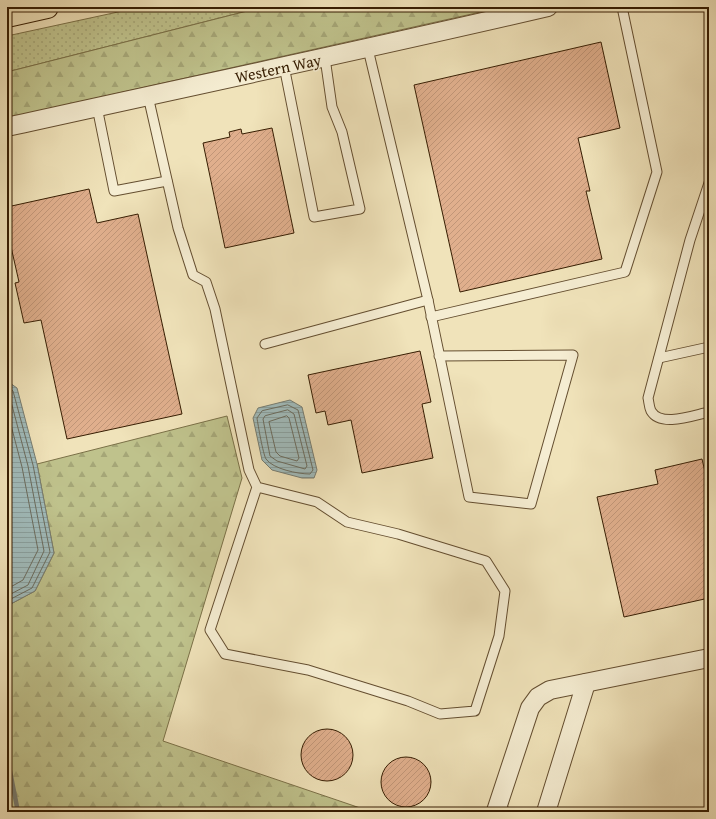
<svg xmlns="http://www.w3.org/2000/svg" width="716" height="819" font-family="'Gentium Book Plus',serif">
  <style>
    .grass { fill: url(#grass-dots); stroke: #7a7047 }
    .forest { fill: url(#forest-firs); stroke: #7a7047 }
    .water { fill: url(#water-rules); stroke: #767c71 }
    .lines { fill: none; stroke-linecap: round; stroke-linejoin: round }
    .shore { stroke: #6b6c5e; stroke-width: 1 }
    .stream { stroke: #767c71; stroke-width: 4.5 }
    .building { fill: url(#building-hatch); stroke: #361d02 }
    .lane-casing { stroke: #644e30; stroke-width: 11 }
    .street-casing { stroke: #644e30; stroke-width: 20 }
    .highway-casing { stroke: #361d02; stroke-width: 24 }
    .lane { stroke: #f5edd2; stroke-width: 9 }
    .street { stroke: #f5edd2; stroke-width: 18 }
    .highway { stroke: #f0e3ba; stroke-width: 22 }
    .labels { text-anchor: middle; stroke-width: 3; stroke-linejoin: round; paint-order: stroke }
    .street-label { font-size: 16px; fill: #361d02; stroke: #f5edd2 }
  </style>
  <defs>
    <pattern id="grass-dots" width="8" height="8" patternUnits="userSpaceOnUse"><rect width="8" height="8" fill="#bfc28c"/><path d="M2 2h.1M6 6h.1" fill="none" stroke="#a5a677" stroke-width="1.8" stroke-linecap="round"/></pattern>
    <pattern id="forest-firs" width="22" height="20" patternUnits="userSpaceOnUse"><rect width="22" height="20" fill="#bfc28c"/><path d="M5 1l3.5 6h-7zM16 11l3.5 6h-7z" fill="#a5a677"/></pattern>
    <pattern id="water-rules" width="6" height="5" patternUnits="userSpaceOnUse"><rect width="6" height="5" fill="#a0bbbb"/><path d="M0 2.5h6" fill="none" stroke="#8aa09f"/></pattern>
    <pattern id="building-hatch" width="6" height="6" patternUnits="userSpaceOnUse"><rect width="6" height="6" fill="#e0af8d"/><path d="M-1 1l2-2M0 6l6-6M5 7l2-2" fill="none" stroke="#c19678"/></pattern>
  </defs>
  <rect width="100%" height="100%" fill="#f0e3ba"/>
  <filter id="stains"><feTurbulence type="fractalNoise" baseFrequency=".005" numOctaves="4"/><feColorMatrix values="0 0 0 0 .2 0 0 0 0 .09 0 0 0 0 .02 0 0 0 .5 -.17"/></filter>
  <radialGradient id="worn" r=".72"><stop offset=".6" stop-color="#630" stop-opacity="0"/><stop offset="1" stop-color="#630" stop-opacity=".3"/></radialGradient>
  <polygon class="grass" points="141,7 263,7 7,72 7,36"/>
  <g class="forest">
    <polygon points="263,7 503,7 7,118 7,72"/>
    <polygon points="227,416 242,478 163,741 372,812 7,812 7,606 35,591 54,553 37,464"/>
  </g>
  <g class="water">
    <polygon points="7,381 17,388 37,464 54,553 35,591 7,606"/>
    <polygon points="290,400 302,407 317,470 314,478 302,478 272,470 262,460 253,418 258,408"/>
  </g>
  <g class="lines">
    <g class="shore">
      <polyline points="7,386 13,391 33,465 50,552 32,588 7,601"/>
      <polyline points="7,392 9,394 28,466 44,551 28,585 7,596"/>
      <path d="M288 405 298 410 313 470 310 474C298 474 273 469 266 459 263 454 258 425 257 418L262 411Z"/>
      <polyline points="7,410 22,467 38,550 23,580 7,589"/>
      <polygon points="288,410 294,414 307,466 305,469 277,461 270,456 263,419 265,416"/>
      <polygon points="287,416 289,418 299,458 297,461 280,456 276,452 269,422"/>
    </g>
    <polyline class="stream" points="7,756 18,812"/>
  </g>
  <g class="building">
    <polygon points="601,42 620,128 578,138 590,191 586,191 602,259 460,292 414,85"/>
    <polygon points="272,128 294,233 225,248 203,143 230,137 229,132 241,129 242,134"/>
    <polygon points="89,189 97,223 138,214 182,414 67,439 41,320 24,323 15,283 19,282 7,229 7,207"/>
    <polygon points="420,351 431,402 422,404 433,458 362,473 351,420 328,425 325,411 316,413 308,375"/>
    <polygon points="702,459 705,472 709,471 709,598 624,617 597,497 658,484 655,470"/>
    <circle cx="327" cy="755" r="26"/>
    <circle cx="406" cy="782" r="25"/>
  </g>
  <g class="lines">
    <g class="lane-casing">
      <g id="lane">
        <polyline points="284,66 314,217 360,209 342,132 332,107 325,58"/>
        <polyline points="148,96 178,228 193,275 206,282 215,309 249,470 257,487 317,502 347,522 398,534 486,561 505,591 499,636 475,711 440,714 408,701 308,670 225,654 210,630 257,487"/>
        <polyline points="97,107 114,191 167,181"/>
        <path d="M709 183 690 240 648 398C649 402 649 407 651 411 661 428 694 415 709 412"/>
        <polyline points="428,300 469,497 531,504 573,355 439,356"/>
        <polyline points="431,317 625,272 657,172 622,7"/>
        <polyline points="265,344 428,300 368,49"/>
        <polyline points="659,358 709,347"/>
      </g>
    </g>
    <g class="street-casing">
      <g id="street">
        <path d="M7 127C187 87 368 49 548 7"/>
        <polyline points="500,812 496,811 530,708 538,697 550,690 709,658"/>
        <polyline points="546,812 586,683"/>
      </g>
    </g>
    <g class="highway-casing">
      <polyline id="highway" points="7,16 47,7"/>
    </g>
    <use href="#lane" class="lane"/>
    <use href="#street" class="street"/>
    <use href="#highway" class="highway"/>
  </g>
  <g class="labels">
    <g class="street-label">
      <text transform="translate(278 68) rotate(-12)" y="6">Western Way</text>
    </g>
  </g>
  <rect width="716" height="819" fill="none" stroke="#f0e3ba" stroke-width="24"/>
  <rect x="8" y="8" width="700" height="803" fill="none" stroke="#361d02" stroke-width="2"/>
  <rect x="12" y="12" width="692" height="795" fill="none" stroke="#361d02"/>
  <rect width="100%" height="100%" filter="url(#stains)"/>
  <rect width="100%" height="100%" fill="url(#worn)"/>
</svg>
